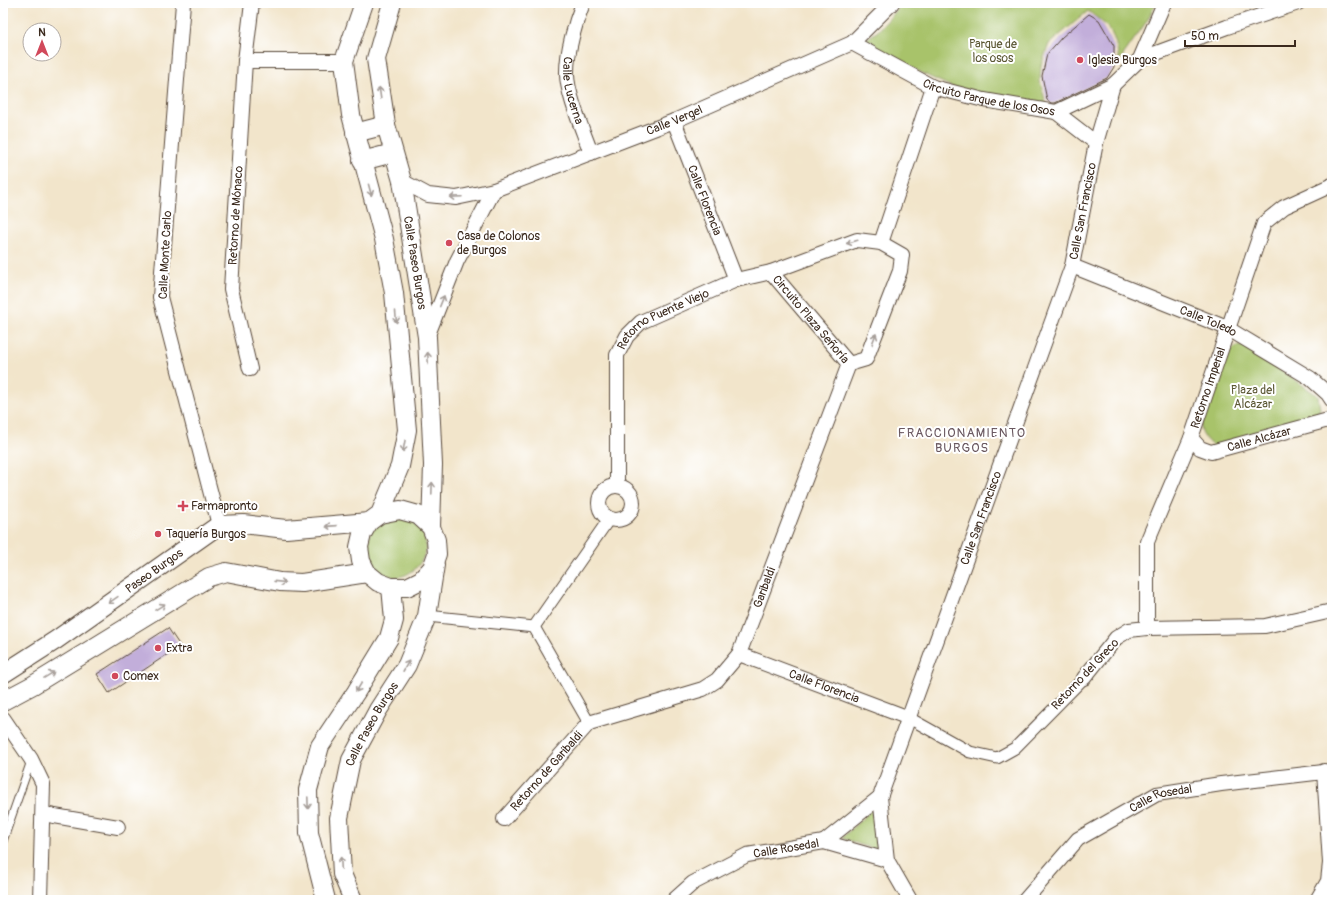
<svg xmlns="http://www.w3.org/2000/svg" width="1335" height="903" font-family="Pangolin,sans-serif">
  <style>
    .green { fill: #a8c36a; stroke: #727644 }
    .building { fill: #c2aeda }
    .lines { fill: none; stroke-linecap: round; stroke-linejoin: round }
    .service-casing { stroke: #564638; stroke-width: 9 }
    .pedestrian-casing { stroke: #564638; stroke-width: 13 }
    .minor-casing { stroke: #564638; stroke-width: 16 }
    .tertiary-casing { stroke: #564638; stroke-width: 20 }
    .service { stroke: #fff; stroke-width: 7 }
    .pedestrian { stroke: #fff; stroke-width: 11 }
    .minor { stroke: #fff; stroke-width: 14 }
    .tertiary { stroke: #fff; stroke-width: 18 }
    .oneway { stroke: #a79f9a }
    .poi-dot { fill: #d1495b; stroke: #fff; stroke-width: 1.5 }
    .labels { text-anchor: middle; stroke-width: 4; stroke-linejoin: round; paint-order: stroke }
    .park-label { font-size: 12px; fill: #5c5835; stroke: #fff }
    .poi-label { font-size: 12px; fill: #3b2a1e; stroke: #fff; text-anchor: start }
    .street-label { font-size: 12px; fill: #3b2a1e; stroke: #fff }
    .neighbourhood-label { font-size: 13px; letter-spacing: 1px; fill: #6a5860; stroke: #fff }
  </style>
  <rect width="100%" height="100%" fill="#fff"/>
  <filter id="ink" filterUnits="userSpaceOnUse"><feTurbulence type="fractalNoise" baseFrequency=".025" numOctaves="2"/><feDisplacementMap in="SourceGraphic" scale="8" xChannelSelector="R" yChannelSelector="G"/><feConvolveMatrix kernelMatrix="1 2 1 2 8 2 1 2 1" color-interpolation-filters="sRGB"/></filter>
  <filter id="wash" filterUnits="userSpaceOnUse"><feTurbulence type="fractalNoise" baseFrequency=".012" numOctaves="4" result="noise"/><feDisplacementMap in="SourceGraphic" scale="16" xChannelSelector="R" yChannelSelector="G"/><feGaussianBlur stdDeviation="0.9" result="paint"/><feColorMatrix in="noise" values="0 0 0 0 0 0 0 0 0 0 0 0 0 0 0 0 0 1.4 0 .05"/><feComposite in="paint" operator="in"/></filter>
  <g filter="url(#wash)">
    <rect width="100%" height="100%" fill="#f2e5cb"/>
    <g class="green">
      <path d="M903 3H1156L1147 21 1119 61C1115 33 1111 28 1088 11L1049 44 1041 66 1040 81 1047 107 973 96 930 77 862 42 878 31Z"/>
      <path d="M1236 346H1247L1318 396 1320 409 1316 416 1215 447C1207 442 1203 437 1201 427 1208 409 1222 357 1236 346Z"/>
      <path d="M394 515C400 517 409 519 414 523 448 550 401 598 375 567 371 562 368 556 367 550 367 544 370 536 371 529Z"/>
      <polygon points="871,810 884,853 842,838"/>
    </g>
    <g id="blocks">
      <g class="building">
        <polygon points="1089,14 1099,20 1114,46 1114,67 1107,78 1055,103 1051,103 1047,100 1042,76 1047,54 1062,37"/>
        <polygon points="168,628 180,646 109,693 97,674"/>
      </g>
    </g>
  </g>
  <g filter="url(#ink)">
    <use href="#blocks" fill-opacity="0" stroke="#564638" stroke-width="1"/>
    <g class="lines">
      <g class="service-casing">
        <polyline id="service" points="3,841 31,761"/>
      </g>
      <g class="pedestrian-casing">
        <g id="pedestrian">
          <polyline points="427,616 534,627"/>
          <polyline points="534,627 609,519"/>
          <polyline points="534,627 589,723"/>
          <polyline points="909,718 970,752 997,758 1015,748 1084,678"/>
        </g>
      </g>
      <g class="minor-casing">
        <g id="minor">
          <polyline points="183,3 160,297 219,525"/>
          <path id="s1" d="M583 3C575 23 567 51 567 72 566 92 584 133 591 153"/>
          <path id="s2" d="M852 43 933 87 984 100 1056 112 1113 85 1140 59 1164 3"/>
          <polyline points="1140,59 1227,27 1298,3"/>
          <polyline points="245,61 344,61"/>
          <polyline points="1056,112 1096,143"/>
          <path id="s3" d="M674 121 736 280"/>
          <path id="s4" d="M402 181 428 195 456 198 494 190 674 121 852 43 892 3"/>
          <polyline points="881,243 933,87"/>
          <path id="s5" d="M1072 266 1227 328 1310 378 1328 394 1332 400"/>
          <path id="s6" d="M771 272 849 364"/>
          <polyline points="427,337 457,261 494,190"/>
          <path id="s7" d="M250 369 231 289 245 61 252 3"/>
          <path id="s8" d="M1191 438 1200 448 1211 452 1332 419"/>
          <path id="s9" d="M617 486V355L627 336 641 322 736 280 771 272 857 240 881 243 902 255 900 271 866 359 849 364"/>
          <circle cx="616" cy="503" r="17"/>
          <path id="s10" d="M1147 628V542L1191 438 1264 223 1284 207 1332 185"/>
          <path id="s11" d="M739 654 909 718"/>
          <polyline points="1084,678 1116,638 1129,630 1147,628 1265,626 1332,611"/>
          <polyline points="3,718 31,759 43,784 40,900"/>
          <polyline points="43,814 118,827"/>
          <path id="s12" d="M504 819 589 723 703 689 717 680 739 654 849 364"/>
          <polyline points="824,842 880,797"/>
          <path id="s13" d="M887 860 880 797 1072 266 1096 143 1113 85"/>
          <path id="s14" d="M674 900 693 883 747 855 824 842 887 860 910 900"/>
          <path id="s15" d="M1025 900 1078 839 1157 794 1221 784 1332 771"/>
          <polyline points="1317,900 1328,881 1330,863 1324,771"/>
        </g>
      </g>
      <g class="tertiary-casing">
        <g id="tertiary">
          <polyline points="364,3 344,61 351,115 384,239 394,293 407,430 400,466 380,514 369,522 362,534 359,547 361,561 367,573 378,582 391,587 407,587 421,580 432,568 437,554 436,540 431,527 418,515 400,510 380,514"/>
          <path id="s16" d="M392 3 376 59 386 125 402 181 427 337 433 465 431 527"/>
          <polyline points="355,133 386,125"/>
          <polyline points="362,161 393,153"/>
          <path id="s17" d="M3 674 56 640 219 525 243 524 286 529 369 522"/>
          <polyline points="3,701 33,685 209,577 226,572 280,582 302,583 367,573"/>
          <polyline points="326,900 309,833 308,790 320,746 356,692 389,638 394,620 391,587"/>
          <path id="s18" d="M353 900 342 874 339 818 351 760 378 710 407 665 427 616 435 565"/>
        </g>
      </g>
      <use href="#service" class="service"/>
      <use href="#pedestrian" class="pedestrian"/>
      <use href="#minor" class="minor"/>
      <use href="#tertiary" class="tertiary"/>
    </g>
    <defs><path id="oneway-shaft" d="M-6 0H5M1.5-3L5.5 0L1.5 3" fill="none" stroke-width="1.6" stroke-linecap="round" stroke-linejoin="round"/></defs>
    <g class="oneway">
      <use href="#oneway-shaft" transform="translate(380 93) rotate(-98)"/>
      <use href="#oneway-shaft" transform="translate(370 190) rotate(75)"/>
      <use href="#oneway-shaft" transform="translate(456 197) rotate(178)"/>
      <use href="#oneway-shaft" transform="translate(852 242) rotate(164)"/>
      <use href="#oneway-shaft" transform="translate(442 301) rotate(-68)"/>
      <use href="#oneway-shaft" transform="translate(396 317) rotate(85)"/>
      <use href="#oneway-shaft" transform="translate(874 339) rotate(-69)"/>
      <use href="#oneway-shaft" transform="translate(428 358) rotate(-93)"/>
      <use href="#oneway-shaft" transform="translate(404 446) rotate(100)"/>
      <use href="#oneway-shaft" transform="translate(432 488) rotate(-88)"/>
      <use href="#oneway-shaft" transform="translate(331 526) rotate(176)"/>
      <use href="#oneway-shaft" transform="translate(280 582) rotate(6)"/>
      <use href="#oneway-shaft" transform="translate(113 600) rotate(145)"/>
      <use href="#oneway-shaft" transform="translate(160 607) rotate(-32)"/>
      <use href="#oneway-shaft" transform="translate(406 666) rotate(-61)"/>
      <use href="#oneway-shaft" transform="translate(49 675) rotate(-32)"/>
      <use href="#oneway-shaft" transform="translate(359 687) rotate(121)"/>
      <use href="#oneway-shaft" transform="translate(308 803) rotate(88)"/>
      <use href="#oneway-shaft" transform="translate(341 863) rotate(-93)"/>
    </g>
  </g>
  <g class="poi-dot">
    <circle cx="1080" cy="60" r="4"/>
    <circle cx="449" cy="243" r="4"/>
    <path d="M181 500h4v4h4v4h-4v4h-4v-4h-4v-4h4z"/>
    <circle cx="158" cy="534" r="4"/>
    <circle cx="158" cy="648" r="4"/>
    <circle cx="115" cy="676" r="4"/>
  </g>
  <g class="labels">
    <g class="park-label">
      <text x="993" y="48">Parque de<tspan x="993" dy="14">los osos</tspan></text>
      <text x="1253" y="394">Plaza del<tspan x="1253" dy="14">Alcázar</tspan></text>
    </g>
    <g class="poi-label">
      <text x="1088" y="64">Iglesia Burgos</text>
      <text x="457" y="240">Casa de Colonos<tspan x="457" dy="14">de Burgos</tspan></text>
      <text x="191" y="510">Farmapronto</text>
      <text x="166" y="538">Taquería Burgos</text>
      <text x="166" y="652">Extra</text>
      <text x="123" y="680">Comex</text>
    </g>
    <g class="street-label">
      <text dy="4" stroke="none"><textPath href="#s1" startOffset="90">Calle Lucerna</textPath></text>
      <text dy="4" stroke="none"><textPath href="#s2" startOffset="149">Circuito Parque de los Osos</textPath></text>
      <text dy="4" stroke="none"><textPath href="#s4" startOffset="290">Calle Vergel</textPath></text>
      <text dy="4" stroke="none"><textPath href="#s3" startOffset="85">Calle Florencia</textPath></text>
      <text dy="4" stroke="none"><textPath href="#s13" startOffset="684">Calle San Francisco</textPath></text>
      <text dy="4" stroke="none"><textPath href="#s7" startOffset="156">Retorno de Mónaco</textPath></text>
      <text transform="translate(165 255) rotate(-87)" y="4">Calle Monte Carlo</text>
      <text dy="4" stroke="none"><textPath href="#s16" startOffset="266">Calle Paseo Burgos</textPath></text>
      <text dy="4" stroke="none"><textPath href="#s6" startOffset="62">Circuito Plaza Señoría</textPath></text>
      <text dy="4" stroke="none"><textPath href="#s9" startOffset="192">Retorno Puente Viejo</textPath></text>
      <text dy="4" stroke="none"><textPath href="#s5" startOffset="147">Calle Toledo</textPath></text>
      <text dy="4" stroke="none"><textPath href="#s10" startOffset="252">Retorno Imperial</textPath></text>
      <text dy="4" stroke="none"><textPath href="#s8" startOffset="75">Calle Alcázar</textPath></text>
      <text dy="4" stroke="none"><textPath href="#s13" startOffset="360">Calle San Francisco</textPath></text>
      <text dy="4" stroke="none"><textPath href="#s17" startOffset="183">Paseo Burgos</textPath></text>
      <text dy="4" stroke="none"><textPath href="#s12" startOffset="369">Garibaldi</textPath></text>
      <text transform="translate(1085 674) rotate(-47)" y="4">Retorno del Greco</text>
      <text dy="4" stroke="none"><textPath href="#s11" startOffset="91">Calle Florencia</textPath></text>
      <text dy="4" stroke="none"><textPath href="#s18" startOffset="185">Calle Paseo Burgos</textPath></text>
      <text dy="4" stroke="none"><textPath href="#s12" startOffset="64">Retorno de Garibaldi</textPath></text>
      <text dy="4" stroke="none"><textPath href="#s15" startOffset="174">Calle Rosedal</textPath></text>
      <text dy="4" stroke="none"><textPath href="#s14" startOffset="126">Calle Rosedal</textPath></text>
    </g>
    <g class="neighbourhood-label">
      <text x="962" y="437">FRACCIONAMIENTO<tspan x="962" dy="15">BURGOS</tspan></text>
    </g>
  </g>
  <rect width="1335" height="903" fill="none" stroke="#fff" stroke-width="16"/>
  <g transform="translate(42 42)"><circle r="19" fill="#ffffff" stroke="#b1aaa5"/>
  <path d="M0-3L7 15L0 10L-7 15Z" fill="#d1495b"/>
  <text y="-6" font-size="11" font-weight="bold" text-anchor="middle" fill="#3b2a1e">N</text>
  </g>
  <path d="M1185 40v6h110v-6" fill="none" stroke="#3b2a1e" stroke-width="2"/>
  <text x="1191" y="40" font-size="12" fill="#3b2a1e" stroke="#ffffff" stroke-width="3" paint-order="stroke">50 m</text>
</svg>
